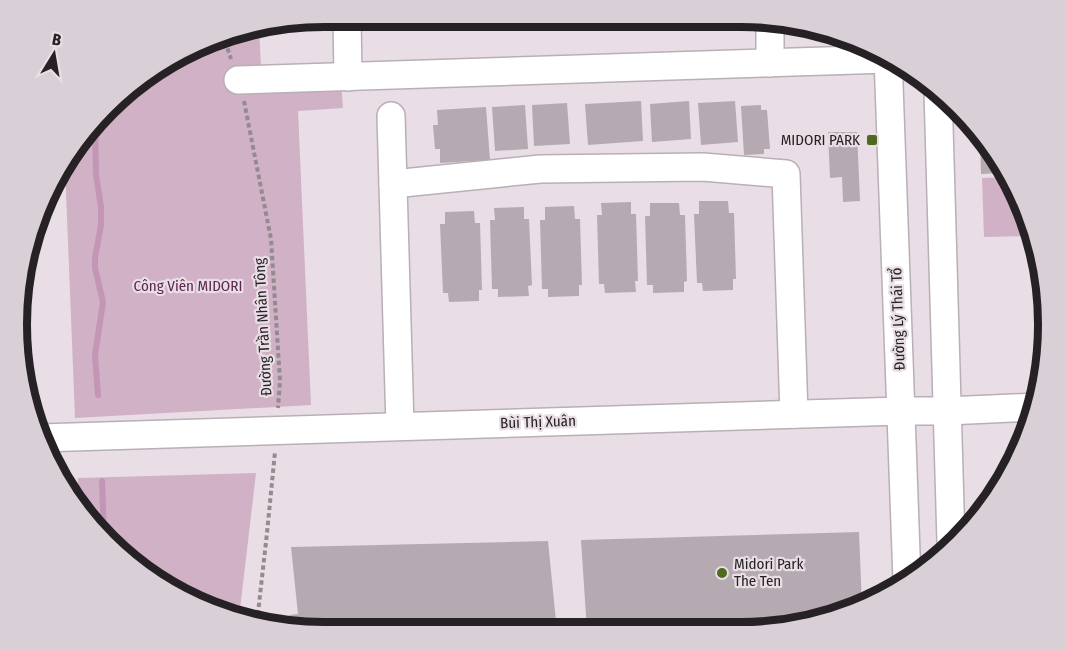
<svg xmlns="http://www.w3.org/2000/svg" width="1065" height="649" font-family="'Fira Sans Condensed',sans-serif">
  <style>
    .green { fill: #d0b1c6 }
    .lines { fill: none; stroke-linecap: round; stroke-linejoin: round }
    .stream { stroke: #c396b6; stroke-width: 6 }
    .building { fill: #b5aab1 }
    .minor-casing { stroke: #b9afb6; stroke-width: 30 }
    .path { stroke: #938b90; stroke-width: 4; stroke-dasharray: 4.5 3; stroke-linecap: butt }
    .minor { stroke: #fff; stroke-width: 27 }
    .poi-dot { fill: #4e6a1e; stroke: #e9dee5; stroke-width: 2 }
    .labels { text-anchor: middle; stroke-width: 4.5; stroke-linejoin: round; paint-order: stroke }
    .poi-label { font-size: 15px; fill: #252124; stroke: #e9dee5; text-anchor: end }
    .park-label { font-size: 15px; fill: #5c254f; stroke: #e9dee5 }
    .street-label { font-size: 15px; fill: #252124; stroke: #e9dee5 }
    .rim { fill: none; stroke: #252124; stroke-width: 8 }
  </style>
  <rect width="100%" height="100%" fill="#e9dee5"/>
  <g class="green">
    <polygon points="259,27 261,69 340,69 343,108 298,111 311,405 75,418 65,166 80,137 137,80 226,33"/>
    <polygon points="1009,177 1029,236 984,237 982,178"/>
    <polygon points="256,473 239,618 207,609 137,569 79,507 78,478"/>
  </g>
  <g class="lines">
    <g class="stream">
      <polyline points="95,122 96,175 101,207 101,225 95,258 95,268 103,302 95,355 98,395"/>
      <polyline points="102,481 104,534"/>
    </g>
  </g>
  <g class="building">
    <polygon points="376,17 487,17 487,20 377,29"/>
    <polygon points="641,101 643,141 588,145 585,104"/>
    <polygon points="689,101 691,139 652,142 650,104"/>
    <polygon points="735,101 738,142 701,145 698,103"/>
    <polygon points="567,103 570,144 534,146 532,105"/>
    <polygon points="525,105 528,149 495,151 492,107"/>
    <polygon points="761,105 761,110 767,110 770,149 764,149 764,154 744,155 741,106"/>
    <polygon points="486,107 490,160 440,163 440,149 435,149 433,125 438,125 437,110"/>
    <polygon points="828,132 857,132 860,201 843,202 842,177 830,178"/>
    <polygon points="980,139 998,160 999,173 981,174"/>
    <polygon points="699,201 728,201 729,213 734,213 736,279 733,279 733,290 703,291 702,283 697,283 694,214 699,214"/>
    <polygon points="631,202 631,214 636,214 638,281 635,281 636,292 605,293 604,284 599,284 597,215 602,215 601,203"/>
    <polygon points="650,203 679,203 680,215 685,215 687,281 684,282 684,292 653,293 653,285 647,285 645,216 650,216"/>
    <polygon points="574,206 575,219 580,219 582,285 579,285 579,296 548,297 548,289 542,289 540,220 545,220 545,207"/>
    <polygon points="524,207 524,219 529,219 532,285 528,286 529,296 498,297 498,289 492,289 490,220 495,220 494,208"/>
    <polygon points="474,211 475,223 480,223 482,290 479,290 479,301 449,302 448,293 443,293 440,224 445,224 445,212"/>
    <polygon points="23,282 28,359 22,359 17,324"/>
    <polygon points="859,532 862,606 839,616 785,627 784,617 733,619 734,632 587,631 581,540"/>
    <polygon points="548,541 557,631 291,630 289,615 298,614 291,547"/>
  </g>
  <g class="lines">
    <g class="minor-casing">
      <g id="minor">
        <polyline points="347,17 348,77"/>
        <polyline points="888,57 907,580"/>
        <polyline points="770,63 770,19"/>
        <polyline points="238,80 888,59"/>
        <polyline points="938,91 951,542"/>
        <polyline points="391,116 400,426"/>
        <polyline points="393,184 540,169 703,167 786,174 794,414"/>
        <polyline points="40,438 901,411 947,411 1037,407"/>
      </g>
    </g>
    <g class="path">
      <polyline points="223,34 231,59"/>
      <polyline points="244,101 271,239 280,381 278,408"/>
      <polyline points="257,622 267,533 275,452"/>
    </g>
    <use href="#minor" class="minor"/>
  </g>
  <g class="poi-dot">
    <rect x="866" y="134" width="12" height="12" rx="3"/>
    <circle cx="722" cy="573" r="6"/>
  </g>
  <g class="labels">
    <g class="poi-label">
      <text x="860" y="145">MIDORI PARK</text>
      <text x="734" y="569" text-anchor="start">Midori Park<tspan x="734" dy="17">The Ten</tspan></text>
    </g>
    <g class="park-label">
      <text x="188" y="291">Công Viên MIDORI</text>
    </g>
    <g class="street-label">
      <text transform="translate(898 319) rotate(-92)" y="5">Đường Lý Thái Tổ</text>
      <text transform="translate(263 327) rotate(-93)" y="5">Đường Trần Nhân Tông</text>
      <text transform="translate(538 422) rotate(-2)" y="5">Bùi Thị Xuân</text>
    </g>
  </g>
  <path d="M0 0H1065V649H0ZM324 27H741A297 297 0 0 1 1038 324V325A297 297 0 0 1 741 622H324A297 297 0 0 1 27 325V324A297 297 0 0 1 324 27Z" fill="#d9cfd6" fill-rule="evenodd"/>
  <path class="rim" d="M324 27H741A297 297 0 0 1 1038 324V325A297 297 0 0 1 741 622H324A297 297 0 0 1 27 325V324A297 297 0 0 1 324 27Z"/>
  <g transform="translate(54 54) rotate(11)" stroke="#e9dee5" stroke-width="4.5" paint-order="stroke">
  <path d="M0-4.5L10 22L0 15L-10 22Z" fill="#252124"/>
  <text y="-9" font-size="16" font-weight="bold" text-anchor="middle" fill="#252124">B</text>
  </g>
</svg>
